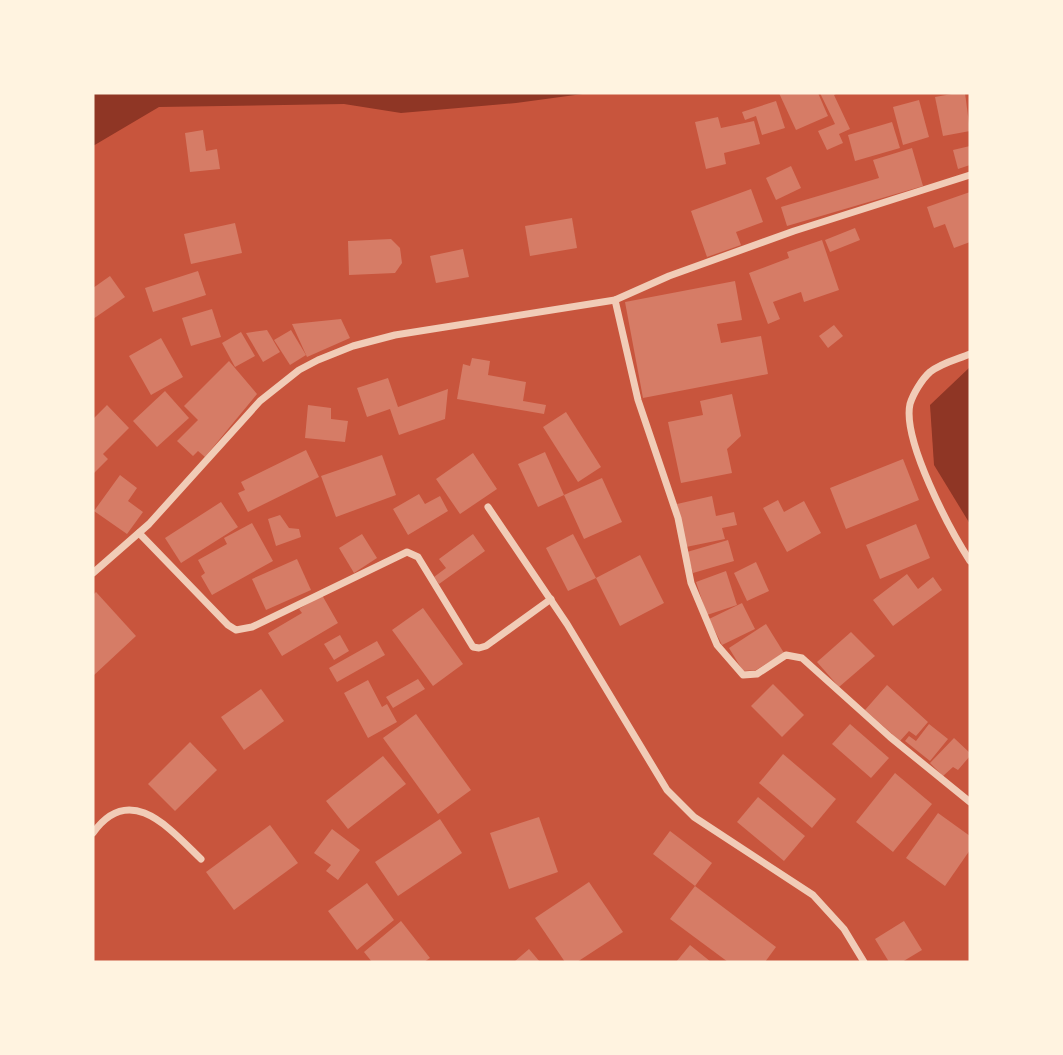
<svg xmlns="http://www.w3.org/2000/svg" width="1063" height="1055" font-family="'Source Sans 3',sans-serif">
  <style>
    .water { fill: #8f3625 }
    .building { fill: #d67c66 }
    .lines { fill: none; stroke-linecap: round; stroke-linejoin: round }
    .minor { stroke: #f1ccb7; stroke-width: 7 }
  </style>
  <rect width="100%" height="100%" fill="#c8553d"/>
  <g class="water">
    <polygon points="93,93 590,93 516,103 401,113 344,104 159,107 93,146"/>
    <polygon points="970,367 970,524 934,465 930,405"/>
  </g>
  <g class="building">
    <polygon points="779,93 818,93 828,116 796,130"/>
    <polygon points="820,93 838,93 834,95 850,129 839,134 843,143 827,150 818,131 835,124"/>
    <polygon points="957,93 965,93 970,131 943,136 935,97"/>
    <polygon points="919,100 929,137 903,145 893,107"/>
    <polygon points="776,101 785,128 762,135 756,116 745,120 742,112"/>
    <polygon points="718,117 721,128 754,121 760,144 724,153 726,164 706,169 695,122"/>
    <polygon points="892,122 900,148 855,161 848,135"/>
    <polygon points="203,130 206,151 217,149 220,169 190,172 185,133"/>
    <polygon points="970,146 970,165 958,169 953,150"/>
    <polygon points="912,148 923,186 787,226 781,207 879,178 873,160"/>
    <polygon points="791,166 801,188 776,200 766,178"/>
    <polygon points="751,189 763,222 736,232 741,245 707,257 691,211"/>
    <polygon points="970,192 970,242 954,248 945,224 934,228 927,207"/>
    <polygon points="572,218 577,248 530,256 525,226"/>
    <polygon points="235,223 242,253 191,264 184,234"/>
    <polygon points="855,228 860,240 830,252 825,240"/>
    <polygon points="391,239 400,248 402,263 395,273 349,275 348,241"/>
    <polygon points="822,240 839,290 804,302 801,292 773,302 780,319 768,324 749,273 789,258 787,252"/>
    <polygon points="463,249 469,277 436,283 430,256"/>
    <polygon points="198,271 206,295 153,312 145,288"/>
    <polygon points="110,276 125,297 93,319 93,288"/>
    <polygon points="735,281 742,320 717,324 721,343 761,336 768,374 643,398 625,302"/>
    <polygon points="212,309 221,337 191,346 182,318"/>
    <polygon points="341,319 350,338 307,357 292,324"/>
    <polygon points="834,325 843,336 828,348 819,336"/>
    <polygon points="267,330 280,352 263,362 246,333"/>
    <polygon points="291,330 306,355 290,365 274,340"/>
    <polygon points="241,332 255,356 235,367 222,343"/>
    <polygon points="161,338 183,377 151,395 129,356"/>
    <polygon points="472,358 490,361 488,375 526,382 523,401 546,405 544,414 457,399 463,364 470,366"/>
    <polygon points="229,361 257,394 205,457 198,451 193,456 177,441 198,420 184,406"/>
    <polygon points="388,378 398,407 448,389 445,419 399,435 390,409 367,417 357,388"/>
    <polygon points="165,391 189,418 157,447 133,421"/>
    <polygon points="732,394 741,436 727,449 732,473 681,483 668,422 703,415 700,401"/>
    <polygon points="107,405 129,428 103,454 108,459 93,474 93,419"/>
    <polygon points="308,405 331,408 331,419 348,421 345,442 305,438"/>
    <polygon points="566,412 601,467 578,482 543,427"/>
    <polygon points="306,450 319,477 248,512 238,493 245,490 241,482"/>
    <polygon points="545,452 564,495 538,507 518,464"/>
    <polygon points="473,453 497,489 460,514 436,479"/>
    <polygon points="382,455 396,495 336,517 321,476"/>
    <polygon points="903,459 919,500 846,529 830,488"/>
    <polygon points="120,475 137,488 128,501 143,512 127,534 94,511"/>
    <polygon points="602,478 622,522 584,539 564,495"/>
    <polygon points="419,494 425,504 440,496 448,511 408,535 393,509"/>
    <polygon points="712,496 716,516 734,512 737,525 722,528 725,539 686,547 677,504"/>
    <polygon points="778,500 784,512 804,501 821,533 787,552 763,508"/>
    <polygon points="221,502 238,527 181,563 165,538"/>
    <polygon points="280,515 289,528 299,529 301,537 276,546 268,519"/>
    <polygon points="252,523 273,561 212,595 201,576 205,573 198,560 227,544 224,538"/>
    <polygon points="916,524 930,558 880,579 866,545"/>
    <polygon points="362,534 377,558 354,573 339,548"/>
    <polygon points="473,534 485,551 439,584 434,577 446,568 439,559"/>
    <polygon points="573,534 596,578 568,591 546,548"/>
    <polygon points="728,540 734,561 693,573 687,552"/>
    <polygon points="640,555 664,603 620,626 596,578"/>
    <polygon points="297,559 311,590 266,610 252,579"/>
    <polygon points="756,562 769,591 747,601 734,573"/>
    <polygon points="726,571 737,605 707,615 696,582"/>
    <polygon points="907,574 918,589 933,577 942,590 893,626 873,600"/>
    <polygon points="96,592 136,636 93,676 93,595"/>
    <polygon points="322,595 338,623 282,656 268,633 302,613 299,609"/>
    <polygon points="742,603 755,629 722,645 709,619"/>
    <polygon points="423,608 463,664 433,686 392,630"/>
    <polygon points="766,624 784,653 756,670 743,671 729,648"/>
    <polygon points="851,632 875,656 839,687 817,662"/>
    <polygon points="340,635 349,651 334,660 324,644"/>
    <polygon points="377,641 385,655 337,682 329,668"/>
    <polygon points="418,679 425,689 393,708 386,697"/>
    <polygon points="368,680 382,707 387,704 397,722 368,738 344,693"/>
    <polygon points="773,684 804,715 782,737 751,706"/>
    <polygon points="887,685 928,722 916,736 909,731 900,741 865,710"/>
    <polygon points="261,689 284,721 244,750 221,717"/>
    <polygon points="416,714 471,790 438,814 383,738"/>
    <polygon points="850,724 889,758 871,778 832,744"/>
    <polygon points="929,724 948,739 930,761 905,741 909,736 916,741"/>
    <polygon points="954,738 970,753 970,756 958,770 953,767 943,776 930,763"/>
    <polygon points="190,742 217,770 175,811 148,784"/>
    <polygon points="783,754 836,799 812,828 759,783"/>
    <polygon points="383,756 406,784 348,829 326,801"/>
    <polygon points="895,773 932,804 893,852 856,822"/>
    <polygon points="758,797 805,836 784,861 737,822"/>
    <polygon points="938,813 970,836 970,850 945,886 906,858"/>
    <polygon points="539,817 558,872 509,889 490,833"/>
    <polygon points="440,819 462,853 398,896 375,862"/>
    <polygon points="270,825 298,863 234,910 206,872"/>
    <polygon points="332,829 360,850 338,880 326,871 331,865 314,853"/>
    <polygon points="670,831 712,863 695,886 653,854"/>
    <polygon points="589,882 623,932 577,962 565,962 535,918"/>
    <polygon points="367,883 394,920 357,950 328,911"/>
    <polygon points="695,886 776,947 765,962 728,962 670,919"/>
    <polygon points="401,921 430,958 424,962 372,962 364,952"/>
    <polygon points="904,921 922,950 902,962 889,962 875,939"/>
    <polygon points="690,945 711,962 676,962"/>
    <polygon points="529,949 540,962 514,962"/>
  </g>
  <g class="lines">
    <g class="minor">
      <polyline points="615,300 638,400 678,518 691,583 717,645 743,675 757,674 786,655 802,658 890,737 970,802"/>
      <path d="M970 354C958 359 941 363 930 372 922 379 913 394 910 404 902 440 950 530 970 561"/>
      <polyline points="488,507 567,624 667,790 694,817 813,895 844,929 864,962"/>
      <polyline points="139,533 228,625 236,630 252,627 407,552 418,557 473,647 479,648 486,646 551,599"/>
      <polyline points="93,573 149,524 260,401 299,370 318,360 353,346 395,335 615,300 669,276 794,231 970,175"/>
      <path d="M93 833C130 781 170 829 201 859"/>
    </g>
  </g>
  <rect width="1063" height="1055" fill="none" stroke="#fff3e0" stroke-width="189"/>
</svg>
